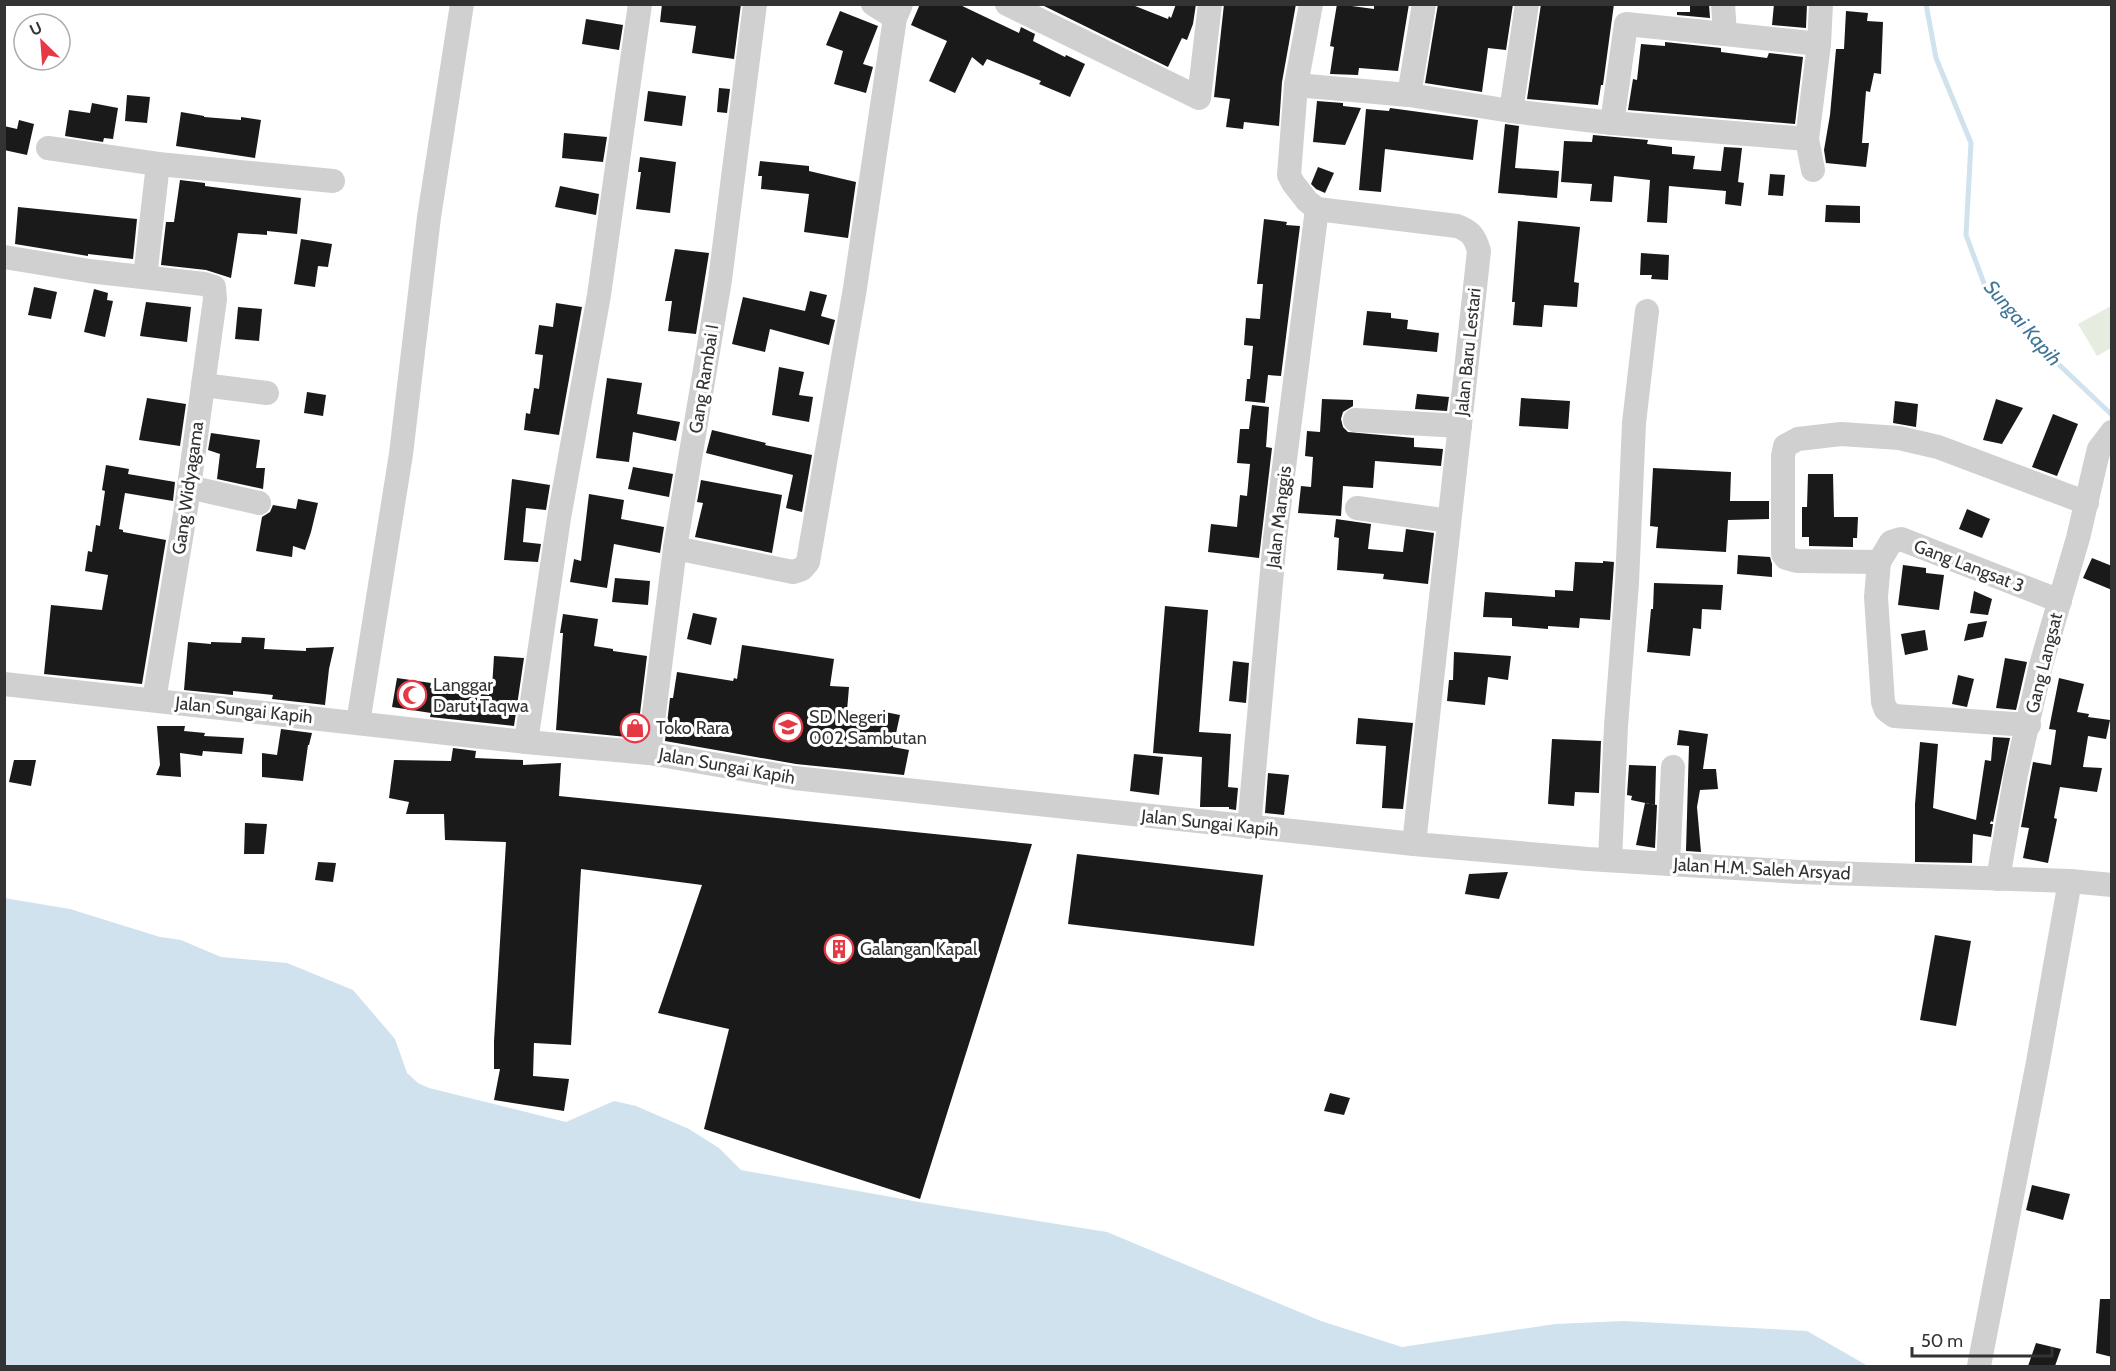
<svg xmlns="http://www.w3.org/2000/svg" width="2116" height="1371" font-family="Cabin,sans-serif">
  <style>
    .green { fill: #e6ecdf }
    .water { fill: #cfe2ee }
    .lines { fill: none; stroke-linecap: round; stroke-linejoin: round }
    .stream { stroke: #cfe2ee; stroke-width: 5 }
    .building { fill: #1a1a1a }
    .minor { stroke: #d0d0d0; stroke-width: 24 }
    .labels { text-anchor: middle; stroke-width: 6; stroke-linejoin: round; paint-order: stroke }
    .street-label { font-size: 18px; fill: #333; stroke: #fff }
    .poi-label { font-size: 18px; fill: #333; stroke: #fff; text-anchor: start }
    .water-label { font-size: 20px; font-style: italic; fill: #3f7597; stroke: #fff }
  </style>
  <rect width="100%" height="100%" fill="#fff"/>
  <polygon class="green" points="2111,306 2111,348 2097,356 2078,324"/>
  <polygon class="water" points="4,898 70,909 160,937 181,940 221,957 287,963 353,990 395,1039 407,1073 418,1083 429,1088 566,1122 614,1101 636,1106 689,1129 719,1148 741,1170 919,1202 1107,1232 1321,1321 1402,1347 1555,1324 1624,1321 1807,1331 1868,1366 5,1366"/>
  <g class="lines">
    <polyline class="stream" points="1926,4 1936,58 1971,143 1966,235 1985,286 2053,359 2112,415"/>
  </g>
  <g class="building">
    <polygon points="662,4 741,4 734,59 692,53 696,26 660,22"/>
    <polygon points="920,4 958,4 1019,33 1021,27 1035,34 1033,41 1065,57 1066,55 1085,64 1070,97 1039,84 1041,81 987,59 983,66 972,57 955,93 929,81 947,41 911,25"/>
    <polygon points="1040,4 1130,4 1168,19 1169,16 1171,18 1176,4 1196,4 1193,24 1187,40 1182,38 1168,67"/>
    <polygon points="1224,4 1296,4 1282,82 1279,126 1244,122 1243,129 1226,127 1230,99 1214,97"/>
    <polygon points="1337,4 1374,9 1374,4 1409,4 1398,71 1359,68 1358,75 1330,74 1334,47 1330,46"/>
    <polygon points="1438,4 1513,4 1506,50 1488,48 1482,92 1425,83"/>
    <polygon points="1541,4 1614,4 1603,85 1601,85 1598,105 1527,99"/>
    <polygon points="1690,4 1709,4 1710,18 1677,15 1677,12 1690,12"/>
    <polygon points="1774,4 1807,4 1806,28 1772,25"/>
    <polygon points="840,11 878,26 863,64 873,67 866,93 834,84 843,51 826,45"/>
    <polygon points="1846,11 1868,13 1867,21 1883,22 1881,74 1874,73 1870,92 1866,91 1862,143 1869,143 1866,167 1826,163 1824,150 1830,115 1836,49 1844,49"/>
    <polygon points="586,19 623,25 619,50 582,44"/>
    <polygon points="1665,42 1721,48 1721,52 1767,58 1769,53 1803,57 1795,124 1628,110 1633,79 1637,80 1641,44 1665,46"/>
    <polygon points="719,88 730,89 727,113 717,112"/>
    <polygon points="648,91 686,96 682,126 644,121"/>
    <polygon points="127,95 150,97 147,123 125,121"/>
    <polygon points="1317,101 1343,103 1343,106 1361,108 1345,145 1313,142"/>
    <polygon points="92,103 118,108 113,139 104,138 103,142 65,136 69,110 90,113"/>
    <polygon points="1390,108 1478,120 1473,160 1385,149 1381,192 1359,190 1366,109 1389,111"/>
    <polygon points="181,112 204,116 204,117 241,120 241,117 261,120 255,158 176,146"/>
    <polygon points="19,120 34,124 27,155 4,150 4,126 17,129"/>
    <polygon points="1505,124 1519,126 1515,168 1559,171 1557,198 1498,193"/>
    <polygon points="564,133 607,137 603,162 562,158"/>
    <polygon points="1593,135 1648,140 1647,144 1672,147 1672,154 1695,156 1693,169 1721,171 1724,147 1742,148 1738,182 1744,183 1741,206 1725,204 1726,191 1669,186 1667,223 1647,222 1650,180 1614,176 1612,202 1590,201 1592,184 1561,182 1564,141 1592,142"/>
    <polygon points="640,157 676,162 670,213 636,209 641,172 638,172"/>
    <polygon points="760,161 809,166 809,171 856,182 848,238 804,232 809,194 761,189 762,176 758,176"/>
    <polygon points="1318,167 1334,173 1325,193 1316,189 1311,184"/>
    <polygon points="1770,174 1785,175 1783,196 1768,195"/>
    <polygon points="180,180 205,183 205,186 301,198 297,234 267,231 267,235 238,233 231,278 206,270 161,265 166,222 174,222"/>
    <polygon points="560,186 599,194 596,215 555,207"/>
    <polygon points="1826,205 1860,206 1860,223 1825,222"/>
    <polygon points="18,207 137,219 133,259 88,254 88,256 15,244"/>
    <polygon points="1264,219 1287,222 1286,225 1300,226 1281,376 1268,375 1265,403 1245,401 1247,379 1250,379 1253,346 1244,345 1246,318 1260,319 1263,284 1257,284"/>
    <polygon points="1518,221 1580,227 1574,282 1579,283 1577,307 1544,305 1542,327 1513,325 1515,302 1512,302"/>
    <polygon points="301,239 332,244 328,267 318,266 315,287 294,284"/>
    <polygon points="675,249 709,253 696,334 668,331 672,301 665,301"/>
    <polygon points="1641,253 1669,255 1668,280 1651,279 1652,275 1640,275"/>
    <polygon points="34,287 57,292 51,319 28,315"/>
    <polygon points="94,289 108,293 107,300 113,301 105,337 84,332"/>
    <polygon points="810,291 827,295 821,316 835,320 829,345 770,329 765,352 732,344 743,297 805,311"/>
    <polygon points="146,302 191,307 187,342 140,336"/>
    <polygon points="556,303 582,307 559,435 524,430 526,413 530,414 534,388 539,389 543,355 535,354 539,325 553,327"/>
    <polygon points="238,307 262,309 259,341 235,339"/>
    <polygon points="1367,311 1391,313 1391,318 1408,320 1407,329 1439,333 1437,352 1363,345"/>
    <polygon points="779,367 804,372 799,395 813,397 809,422 772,415"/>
    <polygon points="607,378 642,383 637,414 680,422 676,441 633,432 629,462 596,458"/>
    <polygon points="307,392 326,395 323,416 304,413"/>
    <polygon points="1417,394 1449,397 1447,411 1415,409"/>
    <polygon points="147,398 186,404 180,446 139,440"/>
    <polygon points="1521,398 1570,401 1568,429 1519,426"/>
    <polygon points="1322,399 1353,400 1353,406 1343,412 1341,419 1343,427 1348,432 1414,438 1414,447 1443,449 1441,466 1375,461 1373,488 1343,486 1341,516 1298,513 1301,486 1311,487 1313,457 1305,456 1307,431 1320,432"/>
    <polygon points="1996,399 2023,408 2002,444 1983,440"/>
    <polygon points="1895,401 1918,404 1916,427 1893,423"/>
    <polygon points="1252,405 1269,407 1266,447 1272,448 1259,558 1208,552 1211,524 1237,527 1240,495 1247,496 1250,464 1237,463 1240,429 1249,429"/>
    <polygon points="2053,414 2078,424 2057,476 2032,467"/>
    <polygon points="712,430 766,443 765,445 812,455 802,512 786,508 793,475 706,453"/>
    <polygon points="211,433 260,440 256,468 265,468 263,489 217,479 220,454 208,450"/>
    <polygon points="106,465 129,469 128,474 175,482 173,501 125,493 119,529 123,530 123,532 166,540 142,684 44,674 51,605 102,610 108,575 85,571 88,551 92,552 96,525 100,526 105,491 102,490"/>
    <polygon points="633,467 673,474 669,497 628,489"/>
    <polygon points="1653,468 1731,472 1730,501 1769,501 1769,519 1728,520 1726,552 1656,548 1658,527 1650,526"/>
    <polygon points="1808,474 1833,474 1834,517 1858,517 1857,538 1853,538 1853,547 1809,546 1809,537 1802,537 1802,507 1807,507"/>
    <polygon points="512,479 550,485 546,510 526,508 523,542 541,544 538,562 504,560"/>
    <polygon points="701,480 782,495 772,553 695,537 703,503 697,502"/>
    <polygon points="589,494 624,500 621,519 664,527 660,553 614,544 607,588 570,582 574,559 581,561"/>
    <polygon points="298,499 318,503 311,532 305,550 293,546 292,557 256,551 262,517 270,512 273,505 296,509"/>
    <polygon points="1967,509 1990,519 1982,538 1959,529"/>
    <polygon points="1336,519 1371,524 1368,549 1403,552 1406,529 1434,533 1428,584 1383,579 1384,574 1337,570 1339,538 1334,537"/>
    <polygon points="1738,555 1770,557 1772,564 1772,577 1737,574"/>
    <polygon points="2092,558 2112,566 2112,590 2083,578"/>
    <polygon points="1603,561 1614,562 1610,620 1580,618 1579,628 1548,626 1548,629 1512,626 1512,618 1483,617 1485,592 1555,597 1555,590 1573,591 1575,562 1603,563"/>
    <polygon points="1903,565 1926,568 1926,573 1944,575 1939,610 1898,605"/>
    <polygon points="615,578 650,581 648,605 612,602"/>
    <polygon points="1654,583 1723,585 1721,610 1702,609 1701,629 1693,628 1690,656 1647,652 1651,609 1653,609"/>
    <polygon points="1974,591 1992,599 1988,615 1970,613"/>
    <polygon points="1165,606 1208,610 1199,732 1231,734 1228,787 1238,788 1236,810 1229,809 1229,807 1200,807 1202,757 1153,753"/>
    <polygon points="693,613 717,618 711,645 687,639"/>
    <polygon points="563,614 598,619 594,646 613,649 613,651 647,656 637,738 556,730 563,633 560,633"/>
    <polygon points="1987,621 1983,637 1964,641 1968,624"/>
    <polygon points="1925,630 1928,650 1905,655 1901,634"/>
    <polygon points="242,637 265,638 264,649 306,651 306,648 334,647 329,669 325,705 272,699 273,695 233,691 233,695 184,690 188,642 211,644 211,642 241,643"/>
    <polygon points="742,645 834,659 830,686 849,687 847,711 879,715 880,711 900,715 893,747 909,750 904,775 796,764 665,741 670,698 673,698 677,672 733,681 734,678 737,679"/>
    <polygon points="1454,652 1511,656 1508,680 1488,677 1485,705 1447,701 1449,680 1453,680"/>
    <polygon points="494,656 524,658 514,726 430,717 431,713 392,707 397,678 431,683 430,688 489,695 489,688 492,688"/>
    <polygon points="2005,658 2027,662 2016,710 1996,708"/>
    <polygon points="1233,661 1249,663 1246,703 1229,701"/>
    <polygon points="1958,675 1974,679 1967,707 1952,704"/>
    <polygon points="2059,678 2084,684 2077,712 2089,714 2088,717 2110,720 2106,739 2088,736 2083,767 2102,768 2097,792 2060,787 2054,818 2057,819 2048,863 2023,858 2029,828 2021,827 2033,762 2051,765 2056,730 2049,729"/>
    <polygon points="1358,718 1413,723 1403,809 1382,808 1386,746 1356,744"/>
    <polygon points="157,726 185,726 184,731 205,733 204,736 244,738 242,754 203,751 202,756 180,753 181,777 156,775 160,765"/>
    <polygon points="281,729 312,733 309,745 308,745 303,781 262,777 262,753 277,755"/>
    <polygon points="1679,730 1708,734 1703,769 1716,769 1718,789 1700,790 1697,807 1701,852 1686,851 1689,746 1677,745"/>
    <polygon points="1993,737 2010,738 1993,822 1991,821 1990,824 1993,824 1991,837 1973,834 1972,863 1915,862 1915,804 1920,742 1938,744 1933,808 1976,820 1985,760 1991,761"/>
    <polygon points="1552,739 1601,741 1599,793 1575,792 1574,806 1548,804"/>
    <polygon points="453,748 476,751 475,758 523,760 523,765 561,763 559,796 1032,844 920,1199 704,1129 729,1029 658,1013 702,885 581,869 571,1045 534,1043 533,1076 569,1079 564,1111 494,1100 500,1069 494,1069 494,1041 506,842 445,840 444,814 406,814 409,802 389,798 394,760 451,761"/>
    <polygon points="1134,754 1163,757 1159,795 1130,791"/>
    <polygon points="14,760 36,760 31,786 9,782"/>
    <polygon points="1629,765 1656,766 1655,805 1631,800 1632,796 1627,795"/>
    <polygon points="1268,773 1289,775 1284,815 1265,813"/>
    <polygon points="1645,803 1657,805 1655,848 1636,845"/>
    <polygon points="245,823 267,824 264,854 244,854"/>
    <polygon points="1077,854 1263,875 1254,946 1068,924"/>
    <polygon points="318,862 336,863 333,882 315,880"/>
    <polygon points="1508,872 1499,899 1465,894 1469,874"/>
    <polygon points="1935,935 1971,941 1956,1026 1920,1020"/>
    <polygon points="1330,1093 1350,1098 1344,1115 1324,1111"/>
    <polygon points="2032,1185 2070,1194 2063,1220 2026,1210"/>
    <polygon points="2100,1299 2112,1299 2112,1357 2096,1353"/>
    <polygon points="2036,1343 2061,1349 2055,1366 2028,1366"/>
  </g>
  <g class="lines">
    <g class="minor">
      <polyline points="873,4 895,18"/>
      <polyline points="1007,4 1199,98 1210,4"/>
      <path d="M1311 4 1296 85 1289 175 1293 183 1307 201 1317 209 1457 226C1471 231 1475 237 1479 251L1414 844"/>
      <polyline points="1723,4 1725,34 1819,44 1807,139 1813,170"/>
      <polyline points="1725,34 1626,24 1612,123 1807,139"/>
      <polyline points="1819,44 1821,4"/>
      <polyline points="1296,85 1409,95 1511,111 1612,123"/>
      <polyline points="1409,95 1424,4"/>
      <polyline points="1511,111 1527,4"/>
      <polyline points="48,148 158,164 333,181"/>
      <polyline points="4,257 89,271 204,284 214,287 215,299 186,508 154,700"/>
      <polyline points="145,277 158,164"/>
      <polyline points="203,385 267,393"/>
      <polyline points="1355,420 1460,426"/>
      <polyline points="189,487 259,503"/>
      <polyline points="1357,508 1449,521"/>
      <polyline points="675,548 793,572 802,569 808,562 855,288 895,18 901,4"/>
      <polyline points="1879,562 1797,561 1786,558 1783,554 1783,456 1785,446 1798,439 1841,434 1899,438 1938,447 2087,503"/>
      <polyline points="4,684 526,742 649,753 794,778 1414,844 1588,859 1799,872 2070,881 2112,885"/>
      <polyline points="358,723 401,454 429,217 462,4"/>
      <polyline points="2029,725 1894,716 1886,710 1883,702 1876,597 1879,562 1891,542 1901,539 2060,601"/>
      <polyline points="526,742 559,518 599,295 640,4"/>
      <polyline points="649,753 675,548 720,280 755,4"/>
      <polyline points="1249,827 1275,538 1317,209"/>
      <polyline points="1610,860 1616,726 1627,583 1634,423 1647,311"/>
      <polyline points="1668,864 1673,767"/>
      <polyline points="1998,879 2016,774 2041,665 2078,538 2096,461 2099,449 2112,432"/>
      <polyline points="1979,1366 2038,1062 2070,881"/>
    </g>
  </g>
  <defs>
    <g id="mosque-ring" transform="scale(1.5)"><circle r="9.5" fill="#fff" stroke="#e63946" stroke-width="1.5"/><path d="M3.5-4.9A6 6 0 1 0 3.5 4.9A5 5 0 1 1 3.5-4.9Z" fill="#e63946"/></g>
    <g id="school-ring" transform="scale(1.5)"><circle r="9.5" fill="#fff" stroke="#e63946" stroke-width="1.5"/><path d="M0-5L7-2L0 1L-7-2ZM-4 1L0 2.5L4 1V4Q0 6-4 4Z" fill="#e63946"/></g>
    <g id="shop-ring" transform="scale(1.5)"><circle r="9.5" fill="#fff" stroke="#e63946" stroke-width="1.5"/><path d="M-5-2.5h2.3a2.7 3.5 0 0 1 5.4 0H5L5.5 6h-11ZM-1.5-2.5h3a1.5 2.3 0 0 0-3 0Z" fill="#e63946"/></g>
    <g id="building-ring" transform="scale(1.5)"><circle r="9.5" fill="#fff" stroke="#e63946" stroke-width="1.5"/><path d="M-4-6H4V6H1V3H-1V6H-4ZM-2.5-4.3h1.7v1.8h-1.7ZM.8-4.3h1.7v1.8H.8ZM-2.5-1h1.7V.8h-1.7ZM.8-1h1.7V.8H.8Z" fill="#e63946"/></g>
  </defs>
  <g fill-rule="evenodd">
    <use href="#mosque-ring" x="412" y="695"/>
    <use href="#school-ring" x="788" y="727"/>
    <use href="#shop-ring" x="635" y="728"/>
    <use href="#building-ring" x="839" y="949"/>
  </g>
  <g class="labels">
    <g class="street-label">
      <text transform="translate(1468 352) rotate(-84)" y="6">Jalan Baru Lestari</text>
      <text transform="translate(704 379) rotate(-81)" y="6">Gang Rambai I</text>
      <text transform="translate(188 488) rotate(-82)" y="6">Gang Widyagama</text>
      <text transform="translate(1279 517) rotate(-83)" y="6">Jalan Manggis</text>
      <text transform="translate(1969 566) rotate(21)" y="6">Gang Langsat 3</text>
      <text transform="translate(2044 663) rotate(-76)" y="6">Gang Langsat</text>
      <text transform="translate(244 710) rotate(6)" y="6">Jalan Sungai Kapih</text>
      <text transform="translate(727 766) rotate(10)" y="6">Jalan Sungai Kapih</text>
      <text transform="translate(1210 823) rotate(6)" y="6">Jalan Sungai Kapih</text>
      <text transform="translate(1762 869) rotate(3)" y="6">Jalan H.M. Saleh Arsyad</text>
    </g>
    <g class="poi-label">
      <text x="433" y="691">Langgar<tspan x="433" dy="21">Darut Taqwa</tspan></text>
      <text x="809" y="723">SD Negeri<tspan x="809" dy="21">002 Sambutan</tspan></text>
      <text x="656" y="734">Toko Rara</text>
      <text x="860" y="955">Galangan Kapal</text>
    </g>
    <g class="water-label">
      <text transform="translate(2023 323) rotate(49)" y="7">Sungai Kapih</text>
    </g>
  </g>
  <rect width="2116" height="1371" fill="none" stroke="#333333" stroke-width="12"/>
  <g transform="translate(42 42) rotate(335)"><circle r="28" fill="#ffffff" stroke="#adadad" stroke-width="1.5"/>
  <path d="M0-4.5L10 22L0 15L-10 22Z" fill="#e63946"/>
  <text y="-9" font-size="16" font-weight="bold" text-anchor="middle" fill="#333333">U</text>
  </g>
  <path d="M1912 1347v9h140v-9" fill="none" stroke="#333333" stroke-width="3"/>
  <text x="1921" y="1347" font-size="18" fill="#333333" stroke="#ffffff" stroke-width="4.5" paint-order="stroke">50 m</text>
</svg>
